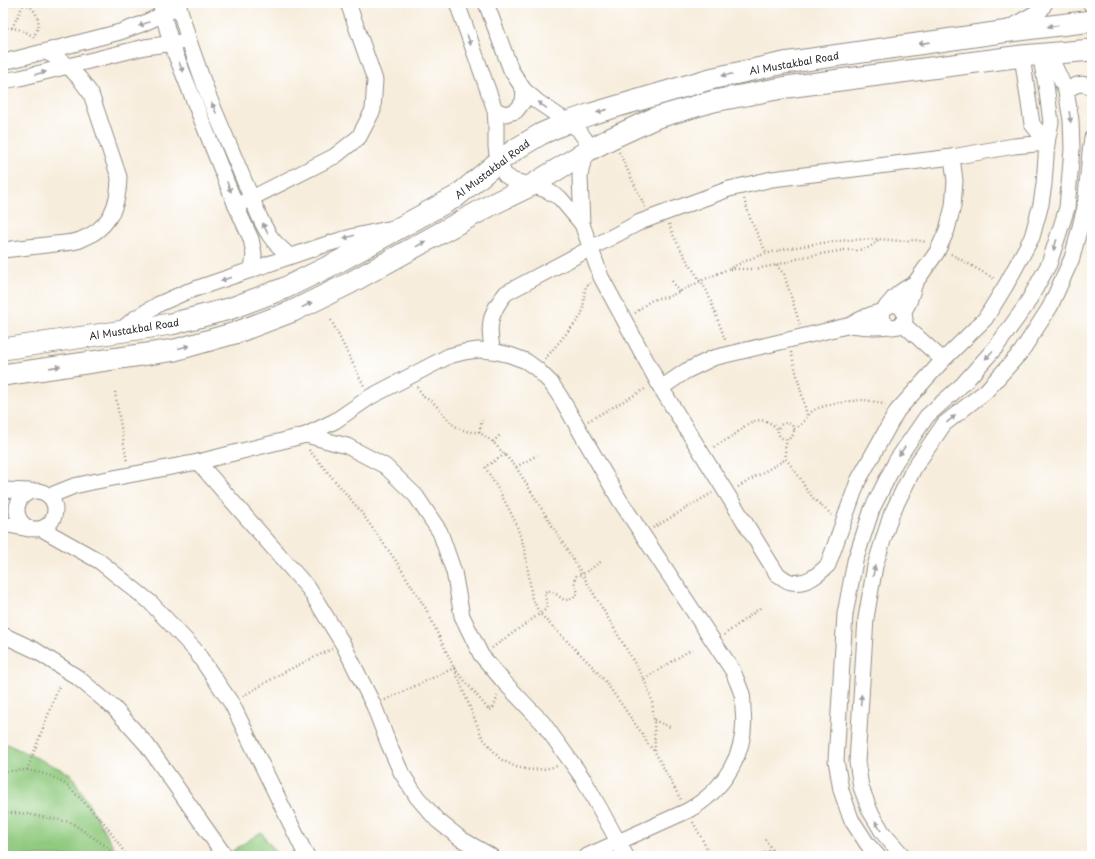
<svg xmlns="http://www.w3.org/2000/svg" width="1095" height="859" font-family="'Playpen Sans',sans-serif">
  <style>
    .green { fill: #90ca7e; stroke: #5e7a54 }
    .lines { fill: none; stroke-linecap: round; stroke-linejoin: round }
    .minor-casing { stroke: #918c84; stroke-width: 17 }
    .secondary-casing { stroke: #918c84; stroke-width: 23 }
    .path { stroke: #918c84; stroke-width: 2.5; stroke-dasharray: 1 3; stroke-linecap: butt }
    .minor { stroke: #fff; stroke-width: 15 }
    .secondary { stroke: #fff; stroke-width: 21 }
    .oneway { fill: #a0a0a0 }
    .labels { text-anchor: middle; stroke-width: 3; stroke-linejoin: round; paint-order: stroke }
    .street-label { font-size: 10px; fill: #2b2b2b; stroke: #fff }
  </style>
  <rect width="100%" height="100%" fill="#fff"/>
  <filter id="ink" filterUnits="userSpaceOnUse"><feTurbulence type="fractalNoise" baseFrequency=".025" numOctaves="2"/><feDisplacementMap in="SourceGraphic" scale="8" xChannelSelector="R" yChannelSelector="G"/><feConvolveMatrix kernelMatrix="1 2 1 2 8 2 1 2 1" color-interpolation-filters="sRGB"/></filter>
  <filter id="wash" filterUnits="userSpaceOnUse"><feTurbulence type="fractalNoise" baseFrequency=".012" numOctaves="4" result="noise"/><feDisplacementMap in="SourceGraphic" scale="16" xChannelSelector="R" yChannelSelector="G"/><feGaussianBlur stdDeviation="0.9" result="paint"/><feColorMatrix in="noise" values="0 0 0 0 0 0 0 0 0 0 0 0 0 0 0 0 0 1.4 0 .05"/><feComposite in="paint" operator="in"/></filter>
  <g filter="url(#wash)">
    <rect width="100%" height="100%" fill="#f7eddc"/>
    <g class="green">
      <polygon points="3,742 71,774 119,856 3,856"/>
      <polygon points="261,832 278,856 225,856"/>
    </g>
  </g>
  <g filter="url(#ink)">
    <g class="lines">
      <g class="minor-casing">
        <g id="minor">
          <polyline points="160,3 171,43 236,206 251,239 254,254 252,270"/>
          <path d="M178 3 189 41 208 95 260 218C269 237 274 243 290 256"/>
          <polyline points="457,3 495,110 496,125 496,147 498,162 505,175 514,181 532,185 548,191 560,198 582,224"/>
          <path d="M486 3 511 70 524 90 538 102 578 129 585 139 589 150 582 165 580 177 582 224 601 277 661 388 777 574C781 576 786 581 791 582 806 585 818 575 828 565L858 481 897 411 943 360 985 319 1006 285 1032 237 1041 204 1044 184 1047 143 1051 122 1046 85 1040 54"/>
          <polyline points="1090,3 1092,5"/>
          <polyline points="1009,28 1041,10 1045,3"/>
          <polyline points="1022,56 1032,124 1047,143"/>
          <polyline points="3,62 16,59 120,32 142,24 173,10"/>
          <polyline points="3,81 20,78 145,47 181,42"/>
          <path d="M1066 91C1076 84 1081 82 1092 87"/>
          <polyline points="495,110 505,114 516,111 523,102 524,90"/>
          <polyline points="236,206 335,156 359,137 373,110 375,80 348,3"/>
          <path d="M3 250C20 248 38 246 55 244 63 243 72 243 80 240 109 229 119 207 119 177L91 94 80 79 68 66 57 58 46 52"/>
          <path d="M886 307C895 295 902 290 915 283"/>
          <path d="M904 311 898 305C881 302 876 322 892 327L899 326 905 320 904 311 909 302 915 283 937 252 947 230 953 206 955 181 952 157"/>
          <polyline points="902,323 943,360"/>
          <path d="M851 325C864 327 875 328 888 326"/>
          <polyline points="120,331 134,319 159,304 186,292 327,244 355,236 388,229"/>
          <path d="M493 351C487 326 490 312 506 293L640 222 729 189 772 179 952 157 1014 146 1047 143"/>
          <path d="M661 388 686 371 713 358 851 325C861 318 871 314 883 311"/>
          <polyline points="306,435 347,446 385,466 416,496 440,532 454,572 462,616 481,655 504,682 543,723 572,763 584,780 626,856"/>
          <polyline points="198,462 309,589 343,644 374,706 389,745 401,772 417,797 437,820 461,839 491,856"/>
          <polyline points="3,490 30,491"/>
          <circle cx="36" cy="510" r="19"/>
          <path d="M49 496 74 486 92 482 198 462 306 435 335 421 370 397 449 356 464 352 478 350 493 351 510 355 526 361 537 369 551 383 561 398 619 499 733 671C736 679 739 686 742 694 743 699 743 705 743 710 748 752 724 791 687 811L587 856"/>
          <polyline points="3,524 29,529"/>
          <polyline points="42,529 99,561 150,602 195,650 232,704 303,849 307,856"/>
          <polyline points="3,635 35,650 77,677 114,708 147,745 225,856"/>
          <polyline points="878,856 868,845 851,819 841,790 836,760 845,614 855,561 872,509 896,461 927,416 963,384 996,347 1025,307 1049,264 1067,208 1072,149 1071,120 1066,91 1049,54"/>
          <polyline points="903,856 883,833 870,811 861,787 857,762 866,618 875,566 891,515 914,468 944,424 986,391 1021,352 1050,307 1072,258 1085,207 1090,153 1092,138"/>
        </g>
      </g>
      <g class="secondary-casing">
        <g id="secondary">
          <polyline points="3,349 171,324 229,309 285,288 338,262 457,196 498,162 516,149 541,134 568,122 591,114 710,79 784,63 1002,32 1092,21"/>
          <polyline points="3,375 175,350 235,333 293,311 348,284 491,205 532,185 589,150 612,138 655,118 714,101 787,87 1022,56 1092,50"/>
        </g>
      </g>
      <g class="path">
        <polyline points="3,9 8,6 23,3"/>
        <path d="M3 28C15 27 24 30 34 37"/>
        <path d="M12 28 24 3C33 7 40 16 38 27 37 30 35 34 34 36"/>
        <polyline points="619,152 645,207"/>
        <polyline points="744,199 751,221 767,254"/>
        <polyline points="669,224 674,237 686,259 707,291 726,342"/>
        <polyline points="951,254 995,279"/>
        <polyline points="776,265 784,274 800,325"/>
        <polyline points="730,269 755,269 776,265 804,257 844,250 857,250 866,249 873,245 879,239"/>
        <polyline points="672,281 679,292"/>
        <polyline points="635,313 650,301 659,298 668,297 701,281 757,256 785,249 815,244 847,240 879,239 902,241 915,240 927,242"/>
        <polyline points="331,320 364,386"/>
        <polyline points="791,352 807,415"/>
        <path d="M545 359 581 316C585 306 583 296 586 286L591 283"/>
        <polyline points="417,387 424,397 433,402 452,424 460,429 469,432 479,432 493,442 516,467 582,574 644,679 652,700 654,720 655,751"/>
        <polyline points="115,392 127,462"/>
        <polyline points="588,421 647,388"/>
        <circle cx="786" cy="431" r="8"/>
        <path d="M794 428C804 426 806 415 814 410 822 405 854 400 864 400 871 401 879 402 885 405"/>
        <polyline points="479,432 482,420"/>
        <polyline points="787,439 785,449 786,459 800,478 806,489 814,499 832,515"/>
        <polyline points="493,442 501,434"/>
        <path d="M714 447C722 442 731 438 738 432 741 431 742 428 745 426 757 417 769 419 778 430"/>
        <polyline points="309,450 358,508 396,561 426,609 454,668 482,737 500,759 516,767 530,770 544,769 558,766"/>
        <polyline points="505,454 485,467 501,494 515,521 525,550 532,598 540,614 590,664 605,681 643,735 648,744 655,752 681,800"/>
        <polyline points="516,467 537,455"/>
        <polyline points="738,487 786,459"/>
        <polyline points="653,528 712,493"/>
        <polyline points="724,635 760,608"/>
        <path d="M492 648 545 610C550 602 543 599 545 592 551 588 558 596 564 600 570 600 574 598 578 593L574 581 575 577 577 575 583 574 602 561"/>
        <polyline points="644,679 692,649"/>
        <polyline points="243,696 286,671 332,649"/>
        <polyline points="385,700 454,668 489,710 493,709 498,695"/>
        <polyline points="654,720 672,728"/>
        <polyline points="27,770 59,686"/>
        <polyline points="3,773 12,771 27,770 49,775 68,786 105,824 127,856"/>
        <polyline points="3,813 21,813 70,822 106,846 115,856"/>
        <polyline points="693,822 711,856"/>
        <polyline points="765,839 776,856"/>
        <polyline points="757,856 772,850"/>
      </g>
      <use href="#minor" class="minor"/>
      <use href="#secondary" class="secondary"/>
    </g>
    <defs><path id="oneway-solid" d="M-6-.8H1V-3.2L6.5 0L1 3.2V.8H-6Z"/></defs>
    <g class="oneway">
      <use href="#oneway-solid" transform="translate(144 24) rotate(158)"/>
      <use href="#oneway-solid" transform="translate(1053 26) rotate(174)"/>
      <use href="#oneway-solid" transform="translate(469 40) rotate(71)"/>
      <use href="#oneway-solid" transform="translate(924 43) rotate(172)"/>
      <use href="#oneway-solid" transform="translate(181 67) rotate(68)"/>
      <use href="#oneway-solid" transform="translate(41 73) rotate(-14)"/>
      <use href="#oneway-solid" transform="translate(727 75) rotate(168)"/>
      <use href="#oneway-solid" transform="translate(542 105) rotate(-145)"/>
      <use href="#oneway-solid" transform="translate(214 108) rotate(-113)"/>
      <use href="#oneway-solid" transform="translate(602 111) rotate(163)"/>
      <use href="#oneway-solid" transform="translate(1070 117) rotate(82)"/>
      <use href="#oneway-solid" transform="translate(229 187) rotate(68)"/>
      <use href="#oneway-solid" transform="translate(265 228) rotate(-117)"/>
      <use href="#oneway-solid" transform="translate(349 237) rotate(164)"/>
      <use href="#oneway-solid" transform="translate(421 244) rotate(-29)"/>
      <use href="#oneway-solid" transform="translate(1055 245) rotate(107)"/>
      <use href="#oneway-solid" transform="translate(226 279) rotate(162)"/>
      <use href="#oneway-solid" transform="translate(307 305) rotate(-26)"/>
      <use href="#oneway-solid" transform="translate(184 347) rotate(-15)"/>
      <use href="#oneway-solid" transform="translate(989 355) rotate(132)"/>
      <use href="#oneway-solid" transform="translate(55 367) rotate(-8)"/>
      <use href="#oneway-solid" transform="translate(951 419) rotate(-39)"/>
      <use href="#oneway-solid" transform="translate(902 451) rotate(125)"/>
      <use href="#oneway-solid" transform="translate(874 571) rotate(-79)"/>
      <use href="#oneway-solid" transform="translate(861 700) rotate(-86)"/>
      <use href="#oneway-solid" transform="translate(878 826) rotate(-120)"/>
    </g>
  </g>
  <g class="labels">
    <g class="street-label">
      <text transform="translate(794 63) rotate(-10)" y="4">Al Mustakbal Road</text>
      <text transform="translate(492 169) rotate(-37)" y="4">Al Mustakbal Road</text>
      <text transform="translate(134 329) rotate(-9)" y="4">Al Mustakbal Road</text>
    </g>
  </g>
  <rect width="1095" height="859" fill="none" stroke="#fff" stroke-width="16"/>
</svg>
